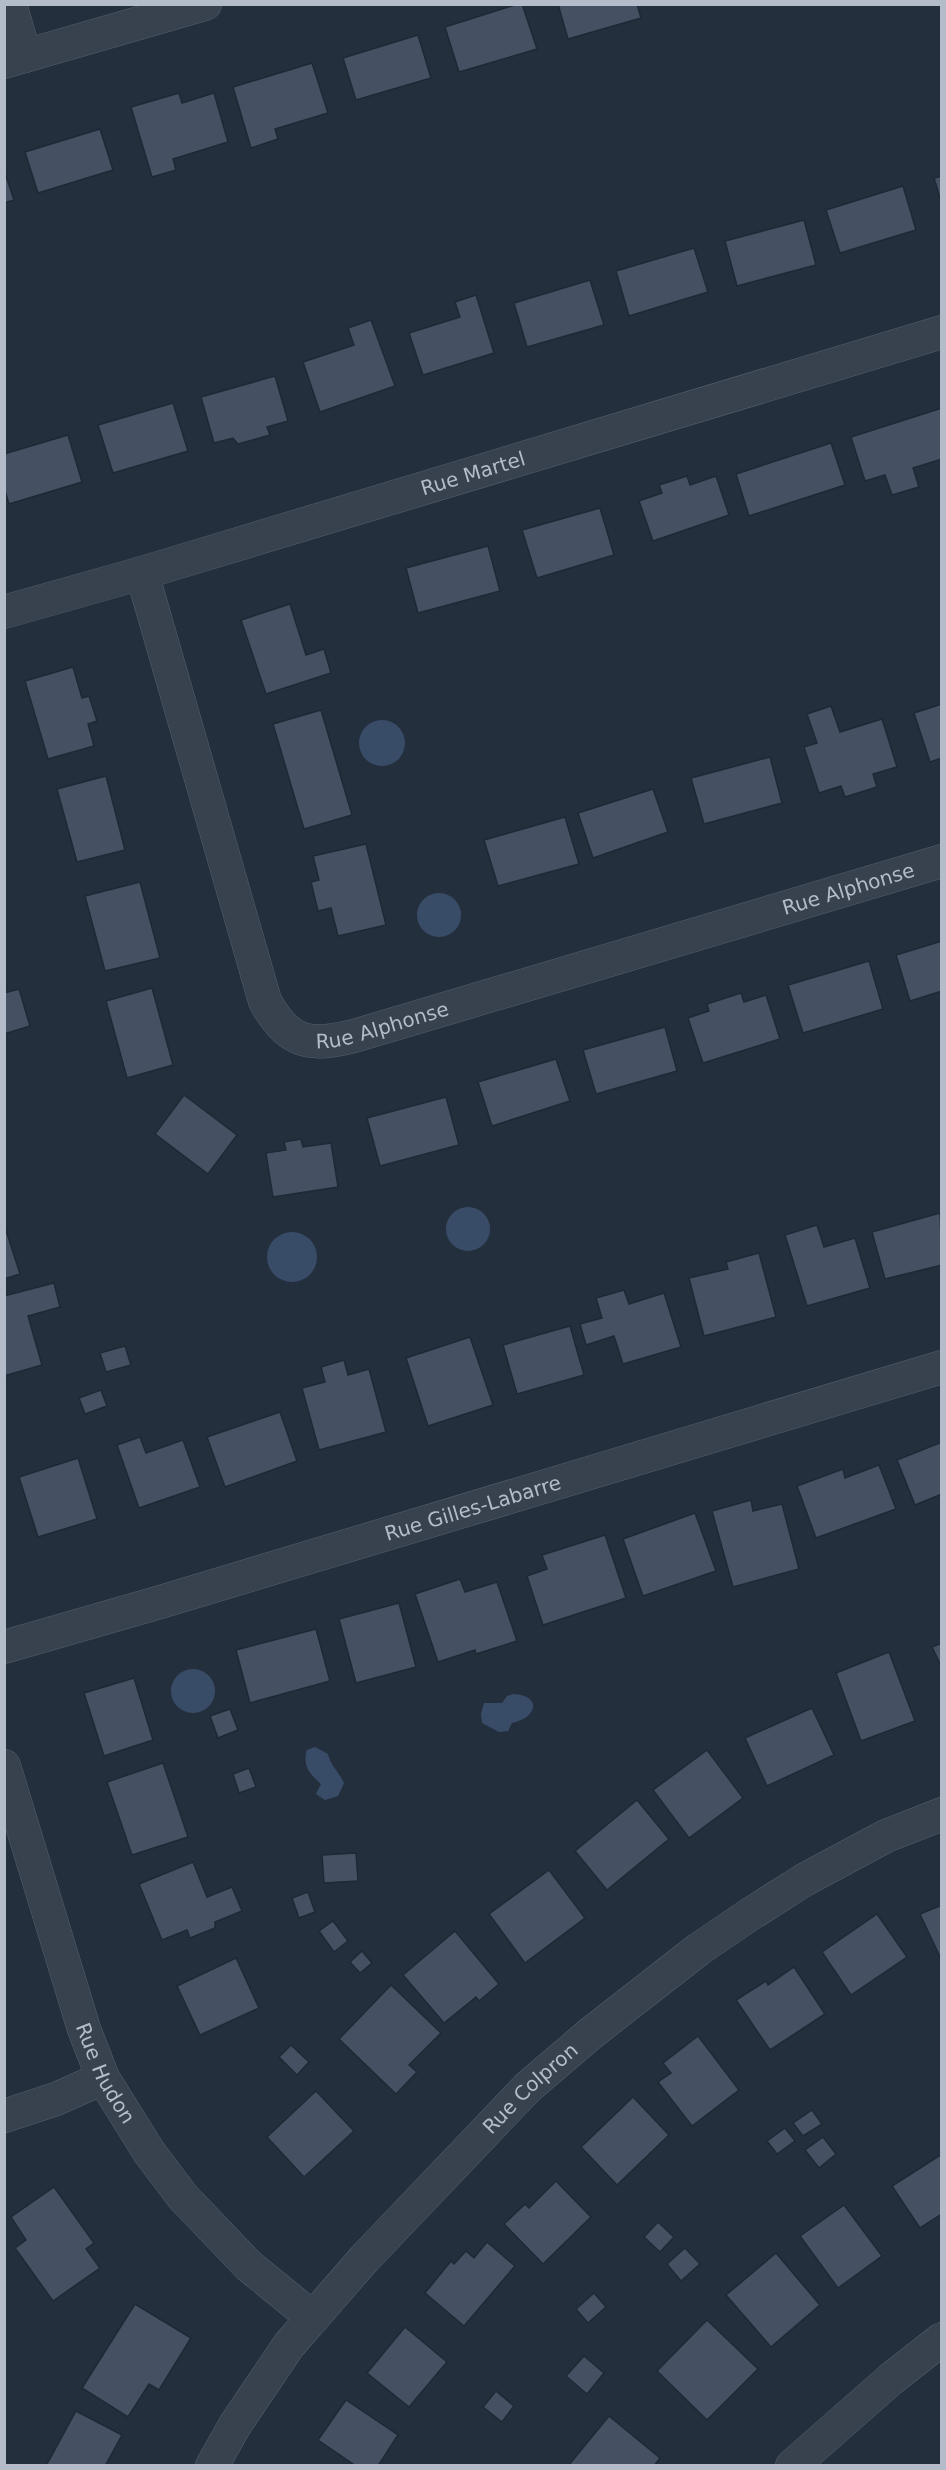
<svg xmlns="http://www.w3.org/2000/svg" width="946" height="2470" font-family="'DejaVu Sans',sans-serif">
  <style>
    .water { fill: #394c67 }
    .building { fill: #455162; stroke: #1f2835; stroke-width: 1.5 }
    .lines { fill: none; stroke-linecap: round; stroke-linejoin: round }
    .street-casing { stroke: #565f6c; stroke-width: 34 }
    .street { stroke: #38414e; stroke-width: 33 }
    .labels { text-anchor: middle; stroke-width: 6; stroke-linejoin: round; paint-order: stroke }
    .street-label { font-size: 20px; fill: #b4bcc9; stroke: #1d2633 }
  </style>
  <rect width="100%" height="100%" fill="#242f3e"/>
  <g class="water">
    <circle cx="382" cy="743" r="23"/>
    <circle cx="439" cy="915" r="22"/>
    <circle cx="468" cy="1229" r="22"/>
    <circle cx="292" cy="1257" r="25"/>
    <circle cx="193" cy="1691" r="22"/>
    <path d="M513 1694C542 1695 538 1718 512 1723L508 1731 499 1732 482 1723 481 1714 484 1703H502L507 1696Z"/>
    <path d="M315 1747 328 1754C330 1765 339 1772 344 1783L338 1796 325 1800 316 1794 321 1784C310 1774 302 1766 307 1750Z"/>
  </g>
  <g class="building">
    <polygon points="518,4 522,4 537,49 459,72 445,27"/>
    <polygon points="558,4 637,4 641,18 568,39"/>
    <polygon points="418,35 431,78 356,100 343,58"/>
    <polygon points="312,63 328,113 275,129 278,139 251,148 233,87"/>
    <polygon points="179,93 182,103 214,93 228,142 173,159 176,170 152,177 131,107"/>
    <polygon points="100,129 113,170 38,193 25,152"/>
    <polygon points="4,170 14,200 4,203"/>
    <polygon points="942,176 942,205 934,178"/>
    <polygon points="903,186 916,230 840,253 826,210"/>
    <polygon points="804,220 816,265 737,286 725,241"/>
    <polygon points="694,248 708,292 629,316 616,271"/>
    <polygon points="590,280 604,325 527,347 514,303"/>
    <polygon points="476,295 494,353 423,375 409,333 460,317 455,302"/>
    <polygon points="371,320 395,386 320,412 303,362 354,345 348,328"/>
    <polygon points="275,376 288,421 267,427 270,435 238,444 233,438 214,443 201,397"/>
    <polygon points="173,403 188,451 113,473 98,425"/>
    <polygon points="942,408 942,459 913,468 919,487 892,495 885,475 865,481 851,437"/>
    <polygon points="68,435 82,482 9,504 4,488 4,454"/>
    <polygon points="831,443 845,485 749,516 736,474"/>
    <polygon points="687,476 690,485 716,476 729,515 653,541 639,501 662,493 659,485"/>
    <polygon points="600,508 614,555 537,578 522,530"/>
    <polygon points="488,546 500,591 418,613 406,568"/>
    <polygon points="290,604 306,655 324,649 331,673 266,694 241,620"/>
    <polygon points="73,667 82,698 89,696 97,721 88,724 94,746 48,759 25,681"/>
    <polygon points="942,704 942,758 930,762 914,713"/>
    <polygon points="831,706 840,732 882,719 897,767 873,774 877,787 845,797 841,786 819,793 804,747 817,743 807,714"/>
    <polygon points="321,710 352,815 304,829 273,724"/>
    <polygon points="770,757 782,803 704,824 691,778"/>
    <polygon points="106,776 125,850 77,862 57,789"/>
    <polygon points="653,789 668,832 593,858 578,813"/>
    <polygon points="565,817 579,864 498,886 484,840"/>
    <polygon points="366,844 386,925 338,936 331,908 318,911 311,882 319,880 313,856"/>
    <polygon points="140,882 160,958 105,971 85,896"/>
    <polygon points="942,941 942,991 910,1001 896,955"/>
    <polygon points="869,961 883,1009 803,1033 788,985"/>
    <polygon points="152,988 173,1065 127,1078 106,1001"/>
    <polygon points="19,989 30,1026 4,1034 4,993"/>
    <polygon points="741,993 744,1002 766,995 780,1039 703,1063 688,1018 709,1011 707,1004"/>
    <polygon points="665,1027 677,1071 596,1094 583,1050"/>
    <polygon points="556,1059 570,1101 492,1126 478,1082"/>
    <polygon points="184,1095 237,1135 208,1174 155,1134"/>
    <polygon points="446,1097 459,1145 380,1166 367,1118"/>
    <polygon points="301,1139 303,1147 331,1143 338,1187 273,1197 266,1153 286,1150 284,1142"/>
    <polygon points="940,1213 942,1265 885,1279 872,1232"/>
    <polygon points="4,1224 20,1274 4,1279"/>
    <polygon points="817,1225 824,1247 855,1238 870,1288 807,1306 785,1235"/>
    <polygon points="759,1253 776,1317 704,1336 689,1278 728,1269 726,1262"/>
    <polygon points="54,1283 60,1307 28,1316 42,1365 4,1376 4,1296"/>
    <polygon points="624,1290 629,1304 664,1293 681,1347 623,1364 614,1336 586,1345 580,1324 602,1318 596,1298"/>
    <polygon points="570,1326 584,1375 517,1394 503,1345"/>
    <polygon points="470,1337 493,1405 428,1426 406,1358"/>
    <polygon points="125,1346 131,1365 106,1372 100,1353"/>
    <polygon points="344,1360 348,1375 369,1369 386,1432 319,1450 302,1388 325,1382 321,1367"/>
    <polygon points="101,1390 107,1406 85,1414 79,1398"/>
    <polygon points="280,1412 297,1461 225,1487 207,1437"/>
    <polygon points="140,1437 146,1453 183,1440 200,1487 139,1508 117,1445"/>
    <polygon points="942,1442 942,1494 915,1505 897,1460"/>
    <polygon points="78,1458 97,1519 38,1537 19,1477"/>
    <polygon points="879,1465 896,1509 816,1538 797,1486 843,1469 845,1478"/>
    <polygon points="751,1500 753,1511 782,1504 799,1569 733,1587 712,1511"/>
    <polygon points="695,1513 716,1571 643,1596 623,1539"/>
    <polygon points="605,1535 626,1598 543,1625 527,1576 547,1569 542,1555"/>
    <polygon points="460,1579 465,1592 497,1582 517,1641 476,1654 475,1650 438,1662 415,1594"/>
    <polygon points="399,1603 416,1667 356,1683 339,1619"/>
    <polygon points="316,1629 330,1681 250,1703 236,1650"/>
    <polygon points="942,1643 942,1668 932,1647"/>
    <polygon points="889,1652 915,1721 861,1741 836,1673"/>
    <polygon points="134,1678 153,1740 104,1756 84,1693"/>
    <polygon points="812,1708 834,1755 767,1786 745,1738"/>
    <polygon points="230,1709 238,1730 218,1738 210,1716"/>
    <polygon points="707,1750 743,1798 689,1838 653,1790"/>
    <polygon points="163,1763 188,1837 132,1855 107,1782"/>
    <polygon points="249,1768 256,1787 239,1793 233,1774"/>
    <polygon points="637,1800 669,1839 607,1890 575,1851"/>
    <polygon points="356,1853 358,1881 324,1883 322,1855"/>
    <polygon points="193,1862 207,1897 232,1887 242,1911 215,1922 215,1928 190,1938 187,1930 162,1940 139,1884"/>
    <polygon points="549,1870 585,1918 525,1963 489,1914"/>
    <polygon points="308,1892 315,1912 299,1918 292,1898"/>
    <polygon points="942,1905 942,1961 920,1914"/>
    <polygon points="877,1914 907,1957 851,1995 822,1952"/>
    <polygon points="333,1921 348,1941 334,1952 319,1931"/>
    <polygon points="455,1931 499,1984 479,2001 476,1997 444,2023 403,1975"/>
    <polygon points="362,1951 372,1963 360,1973 350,1962"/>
    <polygon points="236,1958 259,2008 200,2035 177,1986"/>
    <polygon points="794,1967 825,2014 770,2050 736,2000 766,1981 768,1985"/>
    <polygon points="391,1985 441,2033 409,2065 417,2072 396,2094 339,2039"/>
    <polygon points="698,2036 739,2090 692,2126 658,2082 671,2073 663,2063"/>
    <polygon points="291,2045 309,2062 297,2075 279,2057"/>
    <polygon points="316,2091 354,2131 304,2177 267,2137"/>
    <polygon points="633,2097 669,2135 617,2185 581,2147"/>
    <polygon points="812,2110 822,2124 803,2136 793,2123"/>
    <polygon points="785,2128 795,2141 777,2154 767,2141"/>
    <polygon points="823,2137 836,2154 819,2168 805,2150"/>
    <polygon points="942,2154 942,2214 920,2228 892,2186"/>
    <polygon points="556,2181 591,2217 543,2264 504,2224 525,2204 529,2208"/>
    <polygon points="54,2187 94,2243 86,2249 100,2268 53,2301 15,2248 26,2240 11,2217"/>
    <polygon points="844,2205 882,2256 838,2288 800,2236"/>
    <polygon points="658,2222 674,2237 660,2252 644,2237"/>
    <polygon points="487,2242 515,2266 464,2326 425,2293 451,2261 454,2264 466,2251 474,2258"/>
    <polygon points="685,2248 700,2264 681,2281 667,2264"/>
    <polygon points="776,2253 820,2305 771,2347 726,2295"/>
    <polygon points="594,2293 606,2307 588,2323 576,2309"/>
    <polygon points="135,2304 191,2338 159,2390 149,2384 128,2417 82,2388"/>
    <polygon points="707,2320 758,2369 707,2420 657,2371"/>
    <polygon points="405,2327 447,2362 409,2407 367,2373"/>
    <polygon points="584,2356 604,2373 587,2394 566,2376"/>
    <polygon points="496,2391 514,2406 502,2422 483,2407"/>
    <polygon points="346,2400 398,2435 378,2466 356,2466 318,2440"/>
    <polygon points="76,2411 122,2435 105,2466 46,2466"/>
    <polygon points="609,2416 660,2458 654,2466 568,2466"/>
  </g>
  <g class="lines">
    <g class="street-casing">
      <g id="street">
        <polyline points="10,4 25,56"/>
        <polyline points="4,62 205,4"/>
        <path id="s1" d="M142 573 265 1001C288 1044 310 1047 354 1036L942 861"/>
        <path id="s2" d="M4 612 142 573 942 332"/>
        <path id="s3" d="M4 1647 157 1603 942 1367"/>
        <path id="s4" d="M4 1766 84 2029 103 2078 149 2152 183 2197 249 2266 313 2318"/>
        <polyline points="4,2116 56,2099 103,2078"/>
        <path id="s5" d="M212 2466 235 2425 289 2345 364 2259 528 2087 590 2034 699 1949 749 1915 804 1880 886 1836 942 1814"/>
        <polyline points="792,2466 891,2379 942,2339"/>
      </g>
    </g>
    <use href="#street" class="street"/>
  </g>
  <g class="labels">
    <g class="street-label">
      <text dy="7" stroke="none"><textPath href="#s2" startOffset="489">Rue Martel</textPath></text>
      <text dy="7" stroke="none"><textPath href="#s1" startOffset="1068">Rue Alphonse</textPath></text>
      <text dy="7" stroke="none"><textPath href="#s1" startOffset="582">Rue Alphonse</textPath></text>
      <text dy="7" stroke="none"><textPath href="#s3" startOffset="489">Rue Gilles-Labarre</textPath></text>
      <text dy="7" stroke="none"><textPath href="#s4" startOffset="324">Rue Hudon</textPath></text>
      <text dy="7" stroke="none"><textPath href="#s5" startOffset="496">Rue Colpron</textPath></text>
    </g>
  </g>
  <rect width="946" height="2470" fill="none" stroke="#b4bcc9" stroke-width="12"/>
</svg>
